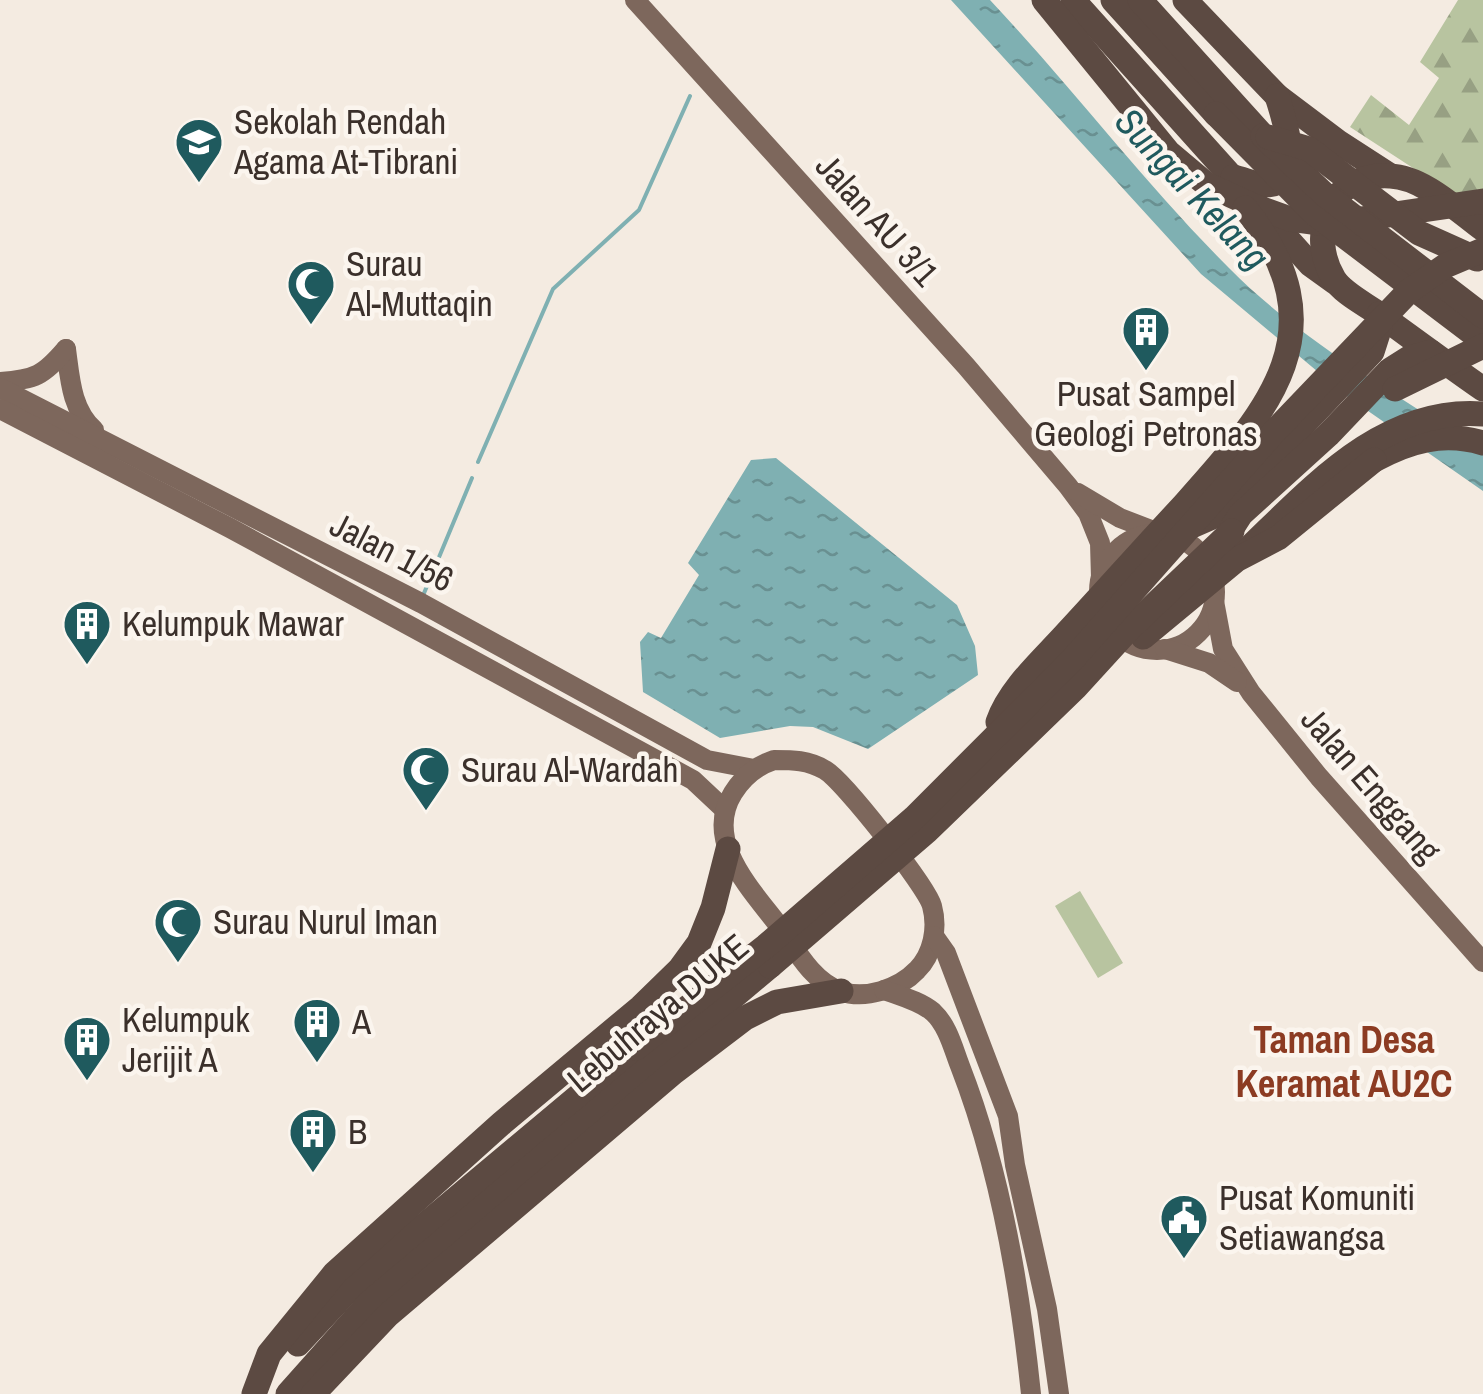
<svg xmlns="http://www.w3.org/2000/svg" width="1483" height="1394" font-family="'Archivo Narrow',sans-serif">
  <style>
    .forest { fill: url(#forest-firs) }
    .pitch { fill: #b8c4a0 }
    .water { fill: url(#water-ripples) }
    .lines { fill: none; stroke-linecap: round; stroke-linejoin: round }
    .stream { stroke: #7fb0b2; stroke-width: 4 }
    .major { stroke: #7d675c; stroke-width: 20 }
    .highway { stroke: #5c4a42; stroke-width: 25 }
    .highway-bridge { stroke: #5c4a42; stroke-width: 25 }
    .labels { text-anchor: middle; stroke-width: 9; stroke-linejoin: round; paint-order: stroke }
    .poi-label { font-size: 35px; fill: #3b302b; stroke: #fbf5ee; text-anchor: start }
    .street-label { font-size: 35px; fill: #3b302b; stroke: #fbf5ee }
    .water-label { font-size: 38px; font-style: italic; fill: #1f5a5e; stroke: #fbf5ee }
    .neighbourhood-label { font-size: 38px; font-weight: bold; fill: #8c3b22; stroke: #fbf5ee }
  </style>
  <defs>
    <pattern id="forest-firs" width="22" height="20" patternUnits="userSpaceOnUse" patternTransform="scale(2.5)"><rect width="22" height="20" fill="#b8c4a0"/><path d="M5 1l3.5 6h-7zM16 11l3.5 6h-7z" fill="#97a083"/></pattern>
    <pattern id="water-ripples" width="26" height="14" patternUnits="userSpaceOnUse" patternTransform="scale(2.5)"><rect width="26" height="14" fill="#7fb0b2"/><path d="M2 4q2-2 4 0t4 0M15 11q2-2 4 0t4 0" fill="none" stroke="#699091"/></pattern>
  </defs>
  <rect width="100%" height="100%" fill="#f4ebe1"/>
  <polygon class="forest" points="1458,0 1483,0 1483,193 1456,196 1350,127 1371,95 1409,125 1439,78 1420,62"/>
  <polygon class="pitch" points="1080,891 1123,963 1098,978 1055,906"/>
  <g class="water">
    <path d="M951 0H990C1072 87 1144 183 1229 268 1302 342 1397 394 1483 451V491L1348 397 1201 274Z"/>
    <polygon points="776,458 957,605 975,646 978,675 868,749 813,727 790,726 720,738 643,692 640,642 648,632 661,638 699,575 688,563 751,460"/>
  </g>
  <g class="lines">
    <g class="stream">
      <polyline points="478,462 553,289 639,210 690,96"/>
      <polyline points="422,598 472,478"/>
    </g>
    <g class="major">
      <polyline points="635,0 966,366 1068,486 1088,513 1100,543 1101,578"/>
      <path d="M66 349C70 378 71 409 94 430"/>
      <path d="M0 382C35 380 44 375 66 349"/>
      <polyline points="0,388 421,603 707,760 754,769"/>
      <polyline points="0,409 230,528 693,780 725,810"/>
      <polyline points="1078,493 1120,518 1159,533"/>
      <circle cx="1157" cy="592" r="58"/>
      <polyline points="1214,601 1223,649 1251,693 1319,777 1483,962"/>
      <polyline points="1165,649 1209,663 1237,682"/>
      <path d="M774 760C793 760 808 760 825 770 843 780 927 887 932 906 938 928 933 954 917 970 899 989 865 1000 840 991 812 981 796 950 779 926 751 889 703 841 733 793 743 777 756 766 774 760Z"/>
      <polyline points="934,936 946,953 1008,1116 1015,1165 1047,1309 1059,1394"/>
      <path d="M884 990C900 996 920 1001 933 1012 948 1026 953 1048 960 1066 999 1166 1020 1287 1031 1394"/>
    </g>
    <g class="highway">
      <polyline points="1073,0 1310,264 1335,282"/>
      <polyline points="1113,0 1216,114"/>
      <polyline points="1140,0 1263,136"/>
      <polyline points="1185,0 1277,96 1338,142 1389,175"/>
      <path d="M1233 177C1243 179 1254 184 1264 185 1309 186 1283 117 1277 96"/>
      <path d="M1483 229C1457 210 1423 177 1390 176 1331 172 1306 233 1334 279 1342 292 1363 303 1376 312 1412 338 1447 364 1483 389"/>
      <path d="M1374 460C1409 441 1443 431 1483 443"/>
      <polyline points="1187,528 1219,514 1372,352 1380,327 1379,314"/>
      <polyline points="1221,545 1241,514 1328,435 1390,370 1409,358 1431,352"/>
      <path d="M1245 552C1311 489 1383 406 1483 414"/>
      <polyline points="298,1344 352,1286 636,1048"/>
      <polyline points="254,1394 269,1354 335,1273 502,1123 641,1007 680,969 699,943 713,908 728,849"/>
      <polyline points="288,1394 369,1303 770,966"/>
      <polyline points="313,1394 388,1315 674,1072 745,1018 777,1002 841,991"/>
    </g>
    <g class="highway-bridge">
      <polyline points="1044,0 1168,152 1206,184 1254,206 1290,219 1327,224 1483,201"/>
      <polyline points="1216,114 1314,213 1483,341"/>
      <polyline points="1263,136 1324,194 1483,316"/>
      <polyline points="1268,137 1309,149 1419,233 1477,259"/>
      <polyline points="1395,389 1483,346"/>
      <polyline points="1143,637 1236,560 1278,538 1374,460"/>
      <path d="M998 722C1009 690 1040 662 1063 637 1103 594 1142 550 1182 507 1268 411 1343 331 1245 208"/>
      <polyline points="770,966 927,831 1075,688 1128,630 1232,531"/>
      <polyline points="636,1048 766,946 914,818 1072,660 1273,433 1409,291 1445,266 1483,250"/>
    </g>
  </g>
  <defs>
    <g id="school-pin" transform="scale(2.5)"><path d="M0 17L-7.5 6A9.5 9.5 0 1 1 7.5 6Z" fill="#1f5a5e" stroke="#fbf5ee"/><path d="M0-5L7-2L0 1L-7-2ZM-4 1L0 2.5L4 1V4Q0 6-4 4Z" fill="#fff"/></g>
    <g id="mosque-pin" transform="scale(2.5)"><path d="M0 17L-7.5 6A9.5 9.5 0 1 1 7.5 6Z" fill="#1f5a5e" stroke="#fbf5ee"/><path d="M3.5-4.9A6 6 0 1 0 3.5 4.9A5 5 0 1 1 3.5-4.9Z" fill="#fff"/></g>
    <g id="building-pin" transform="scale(2.5)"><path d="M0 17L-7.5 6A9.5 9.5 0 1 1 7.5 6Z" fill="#1f5a5e" stroke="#fbf5ee"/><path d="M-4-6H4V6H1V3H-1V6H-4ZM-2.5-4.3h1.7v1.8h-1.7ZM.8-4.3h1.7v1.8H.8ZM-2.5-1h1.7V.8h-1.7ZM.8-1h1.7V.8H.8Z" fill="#fff"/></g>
    <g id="civic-pin" transform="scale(2.5)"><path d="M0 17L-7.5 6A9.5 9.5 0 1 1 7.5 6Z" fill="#1f5a5e" stroke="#fbf5ee"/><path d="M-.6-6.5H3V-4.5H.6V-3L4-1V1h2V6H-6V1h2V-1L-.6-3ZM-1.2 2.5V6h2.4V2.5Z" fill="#fff"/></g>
  </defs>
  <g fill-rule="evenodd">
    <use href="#school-pin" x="199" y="142"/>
    <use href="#mosque-pin" x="311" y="284"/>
    <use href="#building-pin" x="1146" y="330"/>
    <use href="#building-pin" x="87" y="624"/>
    <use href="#mosque-pin" x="426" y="770"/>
    <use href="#mosque-pin" x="178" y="922"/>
    <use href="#building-pin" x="317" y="1022"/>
    <use href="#building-pin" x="87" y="1040"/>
    <use href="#building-pin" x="313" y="1132"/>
    <use href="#civic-pin" x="1184" y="1218"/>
  </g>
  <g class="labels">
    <g class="poi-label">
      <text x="234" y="134">Sekolah Rendah<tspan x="234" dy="40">Agama At-Tibrani</tspan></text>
      <text x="346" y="276">Surau<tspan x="346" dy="40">Al-Muttaqin</tspan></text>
      <text x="1146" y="406" text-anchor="middle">Pusat Sampel<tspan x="1146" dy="40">Geologi Petronas</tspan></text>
      <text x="122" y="636">Kelumpuk Mawar</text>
      <text x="461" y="782">Surau Al-Wardah</text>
      <text x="213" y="934">Surau Nurul Iman</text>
      <text x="122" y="1032">Kelumpuk<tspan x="122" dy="40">Jerijit A</tspan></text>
      <text x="352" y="1034">A</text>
      <text x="348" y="1144">B</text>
      <text x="1219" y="1210">Pusat Komuniti<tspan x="1219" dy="40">Setiawangsa</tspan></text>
    </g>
    <g class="street-label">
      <text transform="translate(877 220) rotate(48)" y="12">Jalan AU 3/1</text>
      <text transform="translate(392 552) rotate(27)" y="12">Jalan 1/56</text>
      <text transform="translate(1371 785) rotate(49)" y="12">Jalan Enggang</text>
      <text transform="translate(658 1013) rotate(-40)" y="12">Lebuhraya DUKE</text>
    </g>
    <g class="water-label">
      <text transform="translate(1192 189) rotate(47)" y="13">Sungai Kelang</text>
    </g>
    <g class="neighbourhood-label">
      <text x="1344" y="1053">Taman Desa<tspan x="1344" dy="44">Keramat AU2C</tspan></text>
    </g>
  </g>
</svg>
